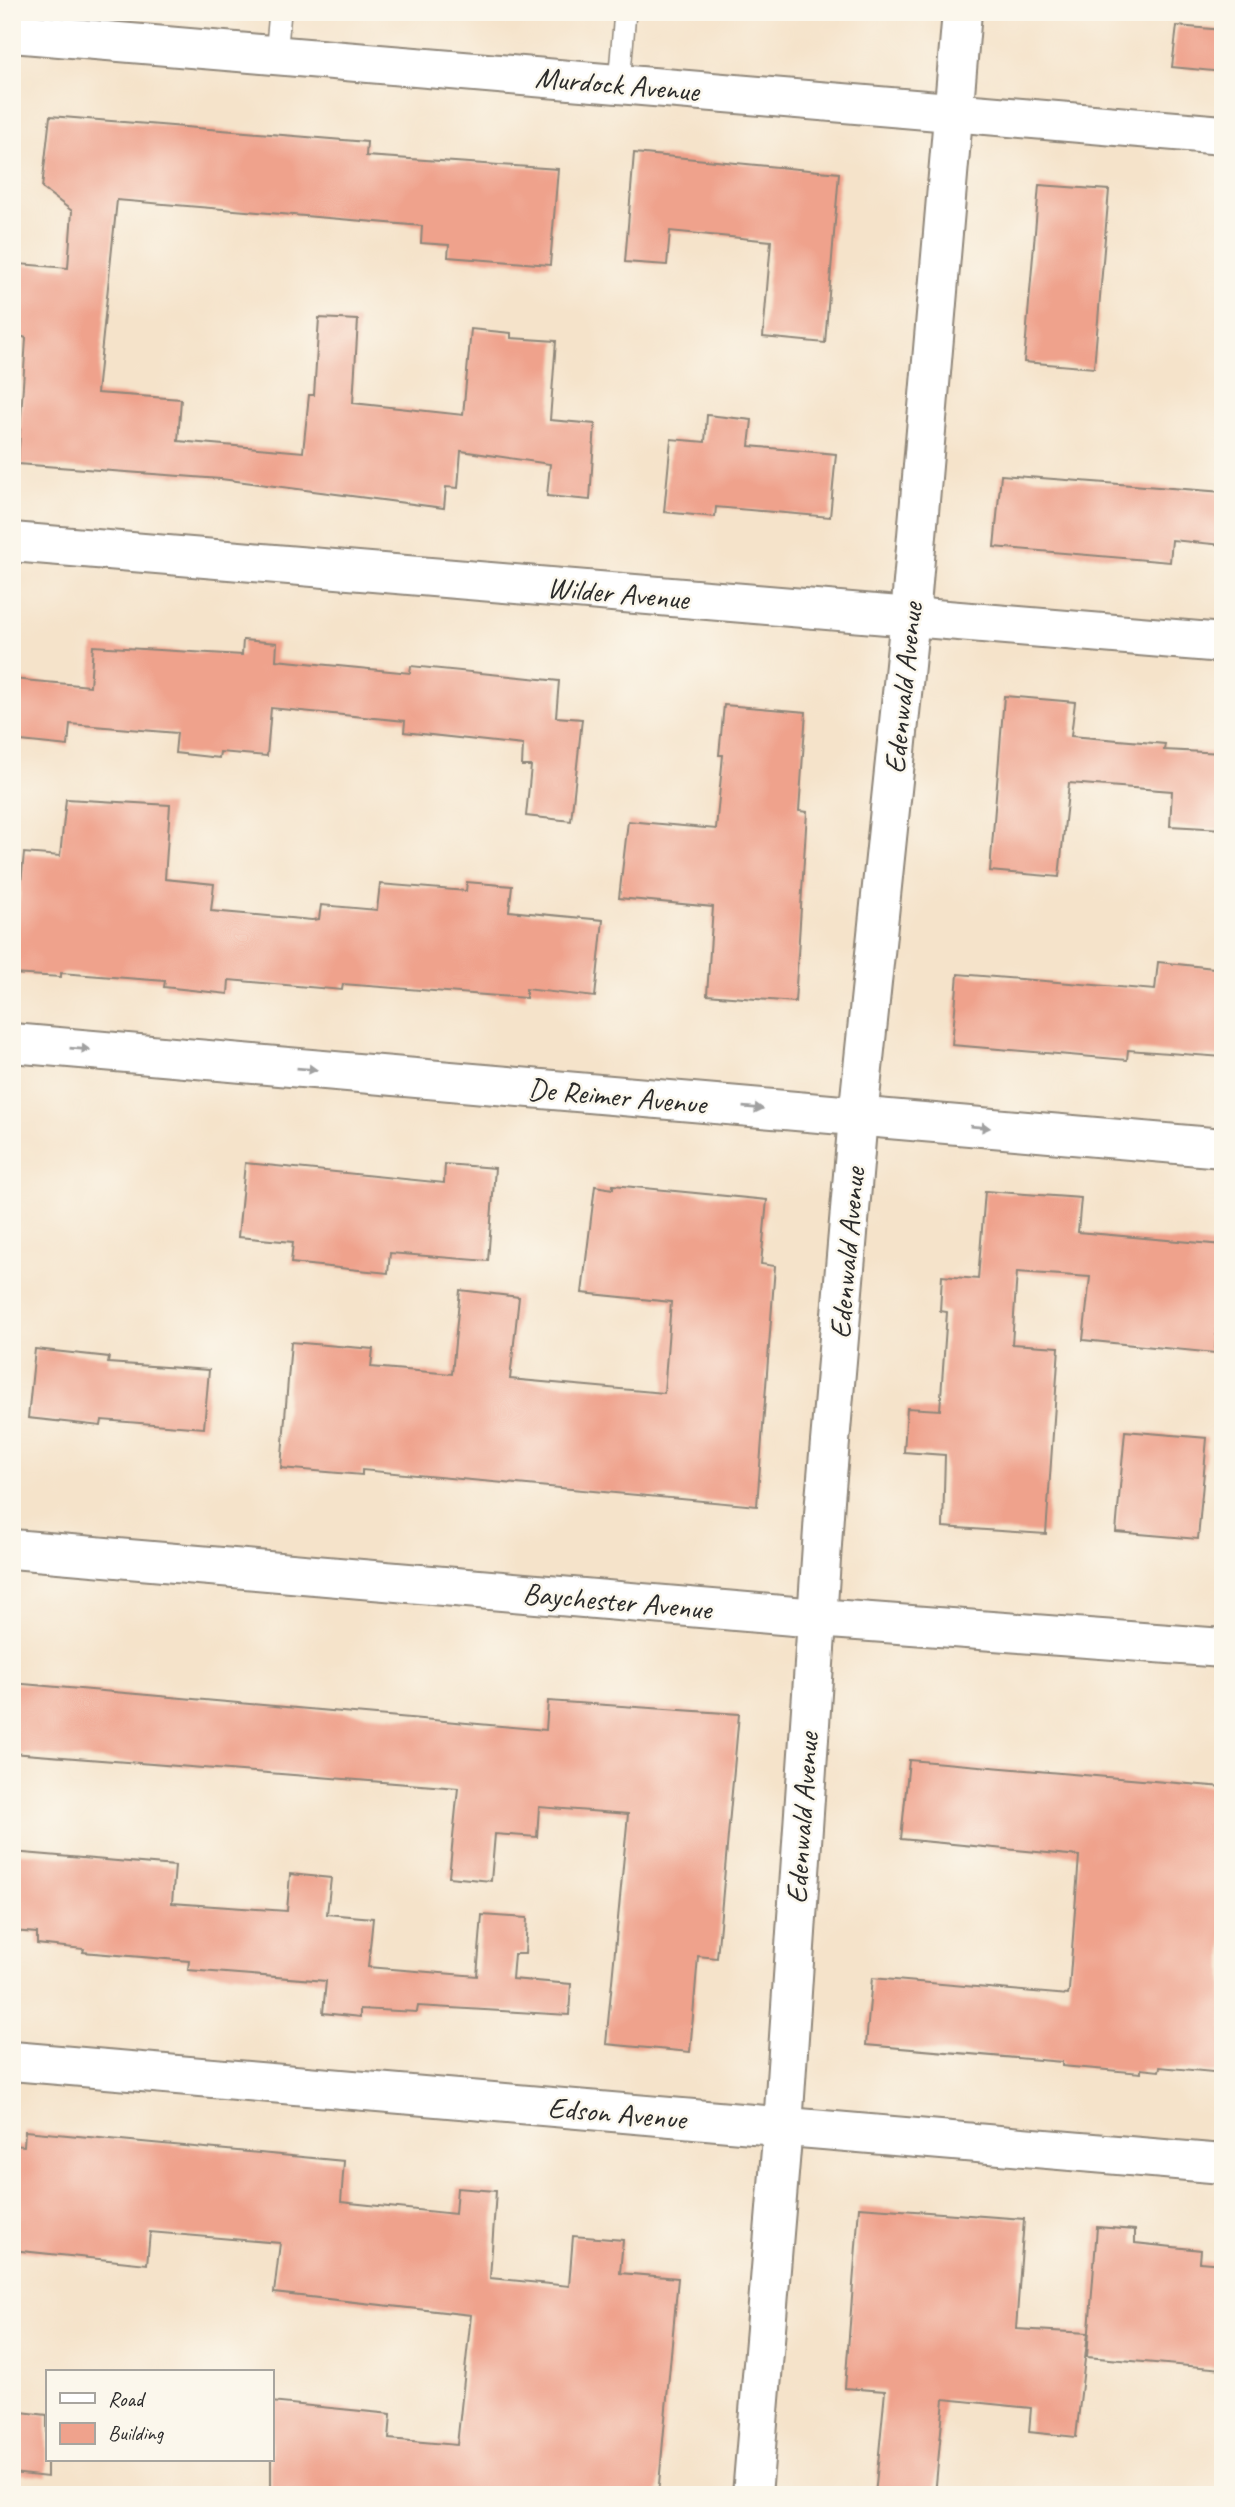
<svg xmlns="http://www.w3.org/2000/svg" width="1235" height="2507" font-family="Caveat,sans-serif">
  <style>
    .building { fill: #efa28c }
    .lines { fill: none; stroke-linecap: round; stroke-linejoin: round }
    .service-casing { stroke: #90877a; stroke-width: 24 }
    .minor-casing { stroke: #90877a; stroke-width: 42 }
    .primary-casing { stroke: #90877a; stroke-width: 42 }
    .service { stroke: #fff; stroke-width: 21 }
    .minor { stroke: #fff; stroke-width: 38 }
    .primary { stroke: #fff; stroke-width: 38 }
    .oneway { fill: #a0a0a0 }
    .labels { text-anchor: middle; stroke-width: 5; stroke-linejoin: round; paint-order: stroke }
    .street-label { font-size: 30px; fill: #2b2b2b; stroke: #fbf7ec }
  </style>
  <rect width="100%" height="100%" fill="#fbf7ec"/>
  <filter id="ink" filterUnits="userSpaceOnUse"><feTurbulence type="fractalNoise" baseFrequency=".0143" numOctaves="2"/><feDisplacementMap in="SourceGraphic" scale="14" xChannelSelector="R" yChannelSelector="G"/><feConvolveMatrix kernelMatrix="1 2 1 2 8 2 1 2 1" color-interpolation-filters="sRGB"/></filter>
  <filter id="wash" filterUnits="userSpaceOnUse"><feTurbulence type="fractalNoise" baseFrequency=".00686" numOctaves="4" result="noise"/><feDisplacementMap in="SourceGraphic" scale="28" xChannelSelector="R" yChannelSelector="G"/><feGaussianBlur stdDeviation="1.57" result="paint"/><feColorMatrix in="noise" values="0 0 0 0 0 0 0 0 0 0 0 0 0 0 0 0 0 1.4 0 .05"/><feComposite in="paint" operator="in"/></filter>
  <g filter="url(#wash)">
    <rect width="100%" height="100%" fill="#f5e3ca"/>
    <g id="blocks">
      <g class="building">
        <polygon points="1177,26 1223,30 1223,72 1172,67"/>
        <polygon points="50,116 367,142 366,156 558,169 550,265 448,257 449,245 421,243 422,226 117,200 97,393 181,399 178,441 303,452 309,395 314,395 319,318 358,320 353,403 463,415 471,329 511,333 511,338 556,341 550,420 595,424 590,500 547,496 550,464 461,451 458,488 446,487 444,508 221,479 18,464 26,338 12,333 12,293 17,293 19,264 68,268 72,211 42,188"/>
        <polygon points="634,153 839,173 825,343 763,337 771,241 670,231 667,265 625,262"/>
        <polygon points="1039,185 1109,190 1094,368 1024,362"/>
        <polygon points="707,415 752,420 749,446 836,454 830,517 716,507 715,517 664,512 671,439 705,442"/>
        <polygon points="1001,475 1223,492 1223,545 1172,540 1170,562 994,547"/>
        <polygon points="243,640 277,643 276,660 410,673 411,666 559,681 556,717 582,719 571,821 526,816 531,766 522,766 523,745 404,732 405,721 271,708 267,756 220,752 219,758 175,753 177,733 70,724 68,746 12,740 12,679 90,686 93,646 242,655"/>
        <polygon points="1004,696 1075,702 1071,736 1165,744 1164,750 1223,753 1223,829 1170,826 1172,791 1069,783 1059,877 990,871"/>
        <polygon points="724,705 806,712 799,811 807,812 795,1002 707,995 713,907 619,898 628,821 716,829 723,755 719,755"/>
        <polygon points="66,799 170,805 165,879 214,884 211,911 312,920 319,919 321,905 377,910 380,884 466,891 467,882 512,886 509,911 603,920 595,997 526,989 526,998 343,984 342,990 229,980 228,994 164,987 165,981 61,973 61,977 12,974 24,853 60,856"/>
        <polygon points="1158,962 1223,969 1223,1057 1128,1050 1127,1060 952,1045 958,974 1155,990"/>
        <polygon points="245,1163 444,1183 445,1164 495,1168 488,1261 390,1253 388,1273 291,1263 293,1242 238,1237"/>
        <polygon points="613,1185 767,1200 761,1264 775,1266 757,1506 362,1470 362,1475 281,1468 291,1342 373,1349 371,1367 452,1374 460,1290 519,1297 510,1379 664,1393 671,1302 582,1293 595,1186 613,1189"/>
        <polygon points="985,1191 1081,1198 1078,1232 1223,1245 1215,1353 1083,1340 1090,1277 1017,1272 1012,1344 1059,1347 1046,1534 943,1527 945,1455 904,1452 907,1408 940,1410 947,1312 940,1311 942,1276 978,1279"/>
        <polygon points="35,1349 109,1357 108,1363 209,1370 204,1428 102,1420 101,1426 28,1418"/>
        <polygon points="1125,1431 1207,1438 1198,1539 1116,1532"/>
        <polygon points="12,1683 546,1730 548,1701 739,1714 717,1958 698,1956 690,2052 606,2044 628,1814 539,1807 537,1837 495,1834 491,1881 449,1877 458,1788 12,1753"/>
        <polygon points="909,1760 1223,1787 1223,2073 1160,2067 1159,2071 1141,2069 1141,2073 1062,2066 1062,2062 866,2045 872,1978 1068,1995 1069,1990 1079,1856 901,1839"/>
        <polygon points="12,1852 175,1866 172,1903 287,1911 290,1874 331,1878 327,1914 373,1918 368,1967 477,1976 482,1915 527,1918 525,1954 514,1954 512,1979 571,1984 569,2015 418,2006 417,2012 360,2009 360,2017 323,2013 326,1981 188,1970 189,1961 83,1952 84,1949 37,1944 37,1933 12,1931"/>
        <polygon points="25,2131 344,2161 341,2202 455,2214 457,2188 496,2191 490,2278 569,2286 573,2236 623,2240 620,2273 678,2278 658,2495 280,2495 281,2491 271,2489 271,2402 391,2414 389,2439 457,2445 471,2315 274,2293 280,2243 150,2232 147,2264 12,2250 12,2145 24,2146"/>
        <polygon points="859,2207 1024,2219 1016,2329 1088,2333 1076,2437 1029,2432 1031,2408 944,2399 935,2495 875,2495 885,2391 845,2388"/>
        <polygon points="1097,2227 1135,2230 1135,2243 1201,2250 1200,2262 1223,2264 1223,2369 1087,2357"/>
        <polygon points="12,2411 47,2415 47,2477 12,2473"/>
      </g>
    </g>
  </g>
  <g filter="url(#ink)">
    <use href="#blocks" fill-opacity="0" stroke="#90877a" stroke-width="2"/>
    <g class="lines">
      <g class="service-casing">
        <g id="service">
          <polyline points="276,56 280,12"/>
          <polyline points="619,84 625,12"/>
        </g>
      </g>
      <g class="minor-casing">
        <g id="minor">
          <polyline points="12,33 1223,135"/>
          <polyline points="12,542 1223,643"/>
          <polyline points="12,1043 1223,1148"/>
          <polyline points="12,2061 1223,2164"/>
          <polyline points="752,2495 783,2126 825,1500 858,1117 910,617 962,12"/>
        </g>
      </g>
      <g class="primary-casing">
        <polyline id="primary" points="12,1549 817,1618 1223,1648"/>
      </g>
      <use href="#service" class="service"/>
      <use href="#minor" class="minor"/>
      <use href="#primary" class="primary"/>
    </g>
    <defs><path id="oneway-solid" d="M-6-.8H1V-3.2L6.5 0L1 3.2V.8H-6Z" transform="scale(1.75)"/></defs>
    <g class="oneway">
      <use href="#oneway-solid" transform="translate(80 1049) rotate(5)"/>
      <use href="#oneway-solid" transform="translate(307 1069) rotate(5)"/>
      <use href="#oneway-solid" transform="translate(753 1108) rotate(5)"/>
      <use href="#oneway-solid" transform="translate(980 1127) rotate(5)"/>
    </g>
  </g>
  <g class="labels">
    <g class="street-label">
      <text transform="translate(617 84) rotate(5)" y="10">Murdock Avenue</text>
      <text transform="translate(618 593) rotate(5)" y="10">Wilder Avenue</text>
      <text transform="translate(903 688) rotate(-84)" y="10">Edenwald Avenue</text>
      <text transform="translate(617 1096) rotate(5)" y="10">De Reimer Avenue</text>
      <text transform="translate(847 1253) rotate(-85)" y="10">Edenwald Avenue</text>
      <text transform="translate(617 1601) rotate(5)" y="10">Baychester Avenue</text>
      <text transform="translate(802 1818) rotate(-86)" y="10">Edenwald Avenue</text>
      <text transform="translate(617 2113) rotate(5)" y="10">Edson Avenue</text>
    </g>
  </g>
  <rect width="1235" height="2507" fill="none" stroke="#fbf7ec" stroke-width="42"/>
  <rect x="46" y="2370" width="228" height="91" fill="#fbf7ec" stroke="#a8a59f" stroke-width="2"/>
  <rect x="60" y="2393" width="35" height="10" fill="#ffffff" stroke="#a8a59f" stroke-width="2"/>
  <text x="108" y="2406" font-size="21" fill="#2b2b2b">Road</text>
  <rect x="60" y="2423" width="35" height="21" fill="#efa28c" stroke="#a8a59f" stroke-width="2"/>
  <text x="108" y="2440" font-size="21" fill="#2b2b2b">Building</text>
</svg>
